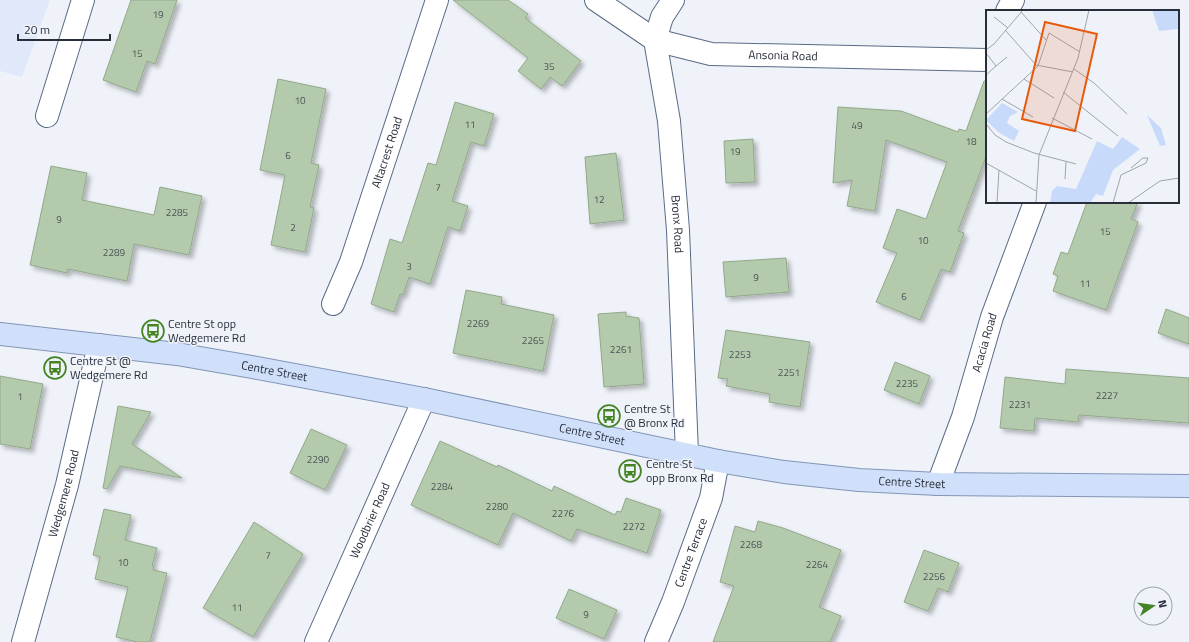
<svg xmlns="http://www.w3.org/2000/svg" width="1189" height="642" font-family="'Titillium Web',sans-serif">
  <style>
    .built { fill: #e0e9f9 }
    .building { fill: #b4caac; stroke: #92a88a; filter: url(#shadow) }
    .lines { fill: none; stroke-linecap: round; stroke-linejoin: round }
    .minor-casing { stroke: #5a6b86; stroke-width: 24 }
    .major-casing { stroke: #8295b5; stroke-width: 24 }
    .minor { stroke: #fff; stroke-width: 22 }
    .major { stroke: #d1e0fa; stroke-width: 22 }
    .labels { text-anchor: middle; stroke-width: 3; stroke-linejoin: round; paint-order: stroke }
    .number-label { font-size: 10px; fill: #4a5556 }
    .street-label { font-size: 12px; fill: #272e3a; stroke: #eff3f9 }
    .poi-label { font-size: 12px; fill: #272e3a; stroke: #eff3f9; text-anchor: start }
    .inset-road { fill: none; stroke: #9fa4ad; stroke-width: 1 }
    .view { fill: #e8590c; fill-opacity: 0.15; stroke: #e8590c; stroke-width: 2 }
    .inset-edge { fill: none; stroke: #272e3a; stroke-width: 2 }
  </style>
  <defs>
    <filter id="shadow"><feDropShadow dx="3.5" dy="3.5" stdDeviation="2" flood-color="#0004"/></filter>
  </defs>
  <rect width="100%" height="100%" fill="#eff3f9"/>
  <polygon class="built" points="0,0 50,0 22,77 0,71"/>
  <g class="building">
    <polygon points="131,0 177,0 155,64 147,61 136,92 103,80"/>
    <polygon points="453,0 508,0 528,14 525,18 581,61 562,86 550,77 541,89 518,71 528,58"/>
    <polygon points="278,79 326,89 311,163 319,165 310,207 314,208 305,252 271,245 285,175 260,170"/>
    <polygon points="984,81 987,81 987,154 958,231 964,233 950,272 941,269 920,320 876,302 897,253 883,248 897,209 926,219 947,162 886,140 875,211 847,206 852,180 833,183 838,107 901,111 958,132 959,129 966,131"/>
    <polygon points="455,102 494,114 484,146 471,142 452,201 468,206 460,231 448,227 430,284 409,277 403,295 400,294 394,312 371,304 390,239 402,243 428,163 436,165"/>
    <polygon points="753,139 755,182 726,183 724,141"/>
    <polygon points="616,153 624,220 590,224 585,157"/>
    <polygon points="51,166 87,173 82,200 154,215 160,187 202,196 189,255 134,244 127,281 68,269 67,273 30,265"/>
    <polygon points="1087,202 1138,202 1131,219 1138,222 1106,310 1053,291 1058,276 1053,274 1061,252 1068,254"/>
    <polygon points="786,258 789,292 726,297 723,262"/>
    <polygon points="466,290 502,297 501,304 554,315 543,371 453,353"/>
    <polygon points="1166,309 1189,318 1189,344 1158,333"/>
    <polygon points="626,312 626,316 639,318 644,384 604,387 598,314"/>
    <polygon points="726,330 810,342 800,407 769,402 770,394 726,386 728,379 718,378"/>
    <polygon points="895,362 930,376 919,404 884,390"/>
    <polygon points="1066,369 1189,378 1189,423 1079,415 1078,422 1035,418 1034,431 1000,428 1005,377 1065,384"/>
    <polygon points="0,376 43,384 30,449 0,444"/>
    <polygon points="118,406 151,412 132,444 182,478 120,466 107,489 103,488"/>
    <polygon points="311,429 347,445 325,490 290,473"/>
    <polygon points="440,441 497,467 498,465 552,491 554,486 615,515 617,511 621,512 626,498 661,510 647,553 577,529 571,541 513,513 498,545 411,505"/>
    <polygon points="104,509 131,515 125,540 157,548 152,566 154,566 153,570 167,573 150,642 137,642 116,637 128,587 95,579 100,557 93,555"/>
    <polygon points="758,521 783,528 841,550 819,607 841,616 830,642 713,642 734,586 720,582 735,526 755,532"/>
    <polygon points="254,522 303,554 253,637 203,608"/>
    <polygon points="924,550 959,563 948,592 938,588 928,611 904,602"/>
    <polygon points="569,589 617,610 604,639 556,618"/>
  </g>
  <g class="lines">
    <g class="minor-casing">
      <g id="minor">
        <path id="s1" d="M596 0 655 40 711 54 987 60"/>
        <path id="s2" d="M673 0 662 17 655 40 669 121 678 230 687 454"/>
        <polyline points="1007,11 1013,0"/>
        <polyline points="47,116 83,0"/>
        <path id="s3" d="M333 304 351 262 437 0"/>
        <path id="s4" d="M938 484 963 417 992 317 1035 202"/>
        <path id="s5" d="M23 642 67 485 99 345"/>
        <path id="s6" d="M316 642 424 399"/>
        <path id="s7" d="M656 642 673 602 711 498 718 461"/>
      </g>
    </g>
    <g class="major-casing">
      <g id="major">
        <path id="s8" d="M0 334 177 354 252 367 424 399 718 461 784 472 859 480 938 484 1189 486"/>
      </g>
    </g>
    <use href="#minor" class="minor"/>
    <use href="#major" class="major"/>
  </g>
  <defs>
    <g id="bus-ring" transform="scale(1.15)"><circle r="9.5" fill="#eff3f9" stroke="#458425" stroke-width="1.5"/><path d="M-5-6H5V4H4V6H2V4H-2V6H-4V4H-5ZM-3.5-4V0h7V-4ZM-3.5 1.2v1.5H-2V1.2ZM2 1.2v1.5H3.5V1.2Z" fill="#458425"/></g>
  </defs>
  <g fill-rule="evenodd">
    <use href="#bus-ring" x="153" y="331"/>
    <use href="#bus-ring" x="55" y="368"/>
    <use href="#bus-ring" x="609" y="416"/>
    <use href="#bus-ring" x="630" y="471"/>
  </g>
  <g class="labels">
    <g class="number-label">
      <text x="158" y="18">19</text>
      <text x="137" y="57">15</text>
      <text x="549" y="70">35</text>
      <text x="300" y="104">10</text>
      <text x="470" y="128">11</text>
      <text x="857" y="129">49</text>
      <text x="971" y="145">18</text>
      <text x="735" y="155">19</text>
      <text x="288" y="159">6</text>
      <text x="438" y="191">7</text>
      <text x="599" y="203">12</text>
      <text x="177" y="216">2285</text>
      <text x="59" y="223">9</text>
      <text x="293" y="231">2</text>
      <text x="1105" y="235">15</text>
      <text x="923" y="244">10</text>
      <text x="114" y="256">2289</text>
      <text x="409" y="270">3</text>
      <text x="756" y="281">9</text>
      <text x="1085" y="287">11</text>
      <text x="904" y="300">6</text>
      <text x="478" y="327">2269</text>
      <text x="533" y="344">2265</text>
      <text x="621" y="353">2261</text>
      <text x="740" y="358">2253</text>
      <text x="789" y="376">2251</text>
      <text x="907" y="387">2235</text>
      <text x="1107" y="399">2227</text>
      <text x="20" y="400">1</text>
      <text x="1020" y="408">2231</text>
      <text x="318" y="463">2290</text>
      <text x="442" y="490">2284</text>
      <text x="497" y="510">2280</text>
      <text x="563" y="517">2276</text>
      <text x="634" y="530">2272</text>
      <text x="751" y="548">2268</text>
      <text x="268" y="559">7</text>
      <text x="123" y="566">10</text>
      <text x="817" y="568">2264</text>
      <text x="934" y="580">2256</text>
      <text x="237" y="611">11</text>
      <text x="586" y="618">9</text>
    </g>
    <g class="street-label">
      <text dy="4" stroke="none"><textPath href="#s1" startOffset="201">Ansonia Road</textPath></text>
      <text dy="4" stroke="none"><textPath href="#s3" startOffset="161">Altacrest Road</textPath></text>
      <text dy="4" stroke="none"><textPath href="#s2" startOffset="230">Bronx Road</textPath></text>
      <text dy="4" stroke="none"><textPath href="#s4" startOffset="149">Acacia Road</textPath></text>
      <text dy="4" stroke="none"><textPath href="#s8" startOffset="277">Centre Street</textPath></text>
      <text dy="4" stroke="none"><textPath href="#s8" startOffset="601">Centre Street</textPath></text>
      <text dy="4" stroke="none"><textPath href="#s8" startOffset="925">Centre Street</textPath></text>
      <text dy="4" stroke="none"><textPath href="#s5" startOffset="154">Wedgemere Road</textPath></text>
      <text dy="4" stroke="none"><textPath href="#s6" startOffset="133">Woodbrier Road</textPath></text>
      <text dy="4" stroke="none"><textPath href="#s7" startOffset="96">Centre Terrace</textPath></text>
    </g>
    <g class="poi-label">
      <text x="168" y="328">Centre St opp<tspan x="168" dy="14">Wedgemere Rd</tspan></text>
      <text x="70" y="365">Centre St @<tspan x="70" dy="14">Wedgemere Rd</tspan></text>
      <text x="624" y="413">Centre St<tspan x="624" dy="14">@ Bronx Rd</tspan></text>
      <text x="646" y="468">Centre St<tspan x="646" dy="14">opp Bronx Rd</tspan></text>
    </g>
  </g>
  <g transform="translate(986 10)">
    <rect width="193" height="193" fill="#eff3f9"/>
    <path d="M166 0H193L192 19 173 21ZM16 93 32 102 24 106 21 113 33 121 28 131 12 122 0 110ZM161 105 175 118 180 135 174 136ZM136 127 154 139 127 160 117 186 110 184 104 193H64L66 181 71 176 90 179 111 131 127 139Z" fill="#c8daf9"/>
    <path class="inset-road" d="M35 2 60 30M8 7 22 18M20 21 50 55 87 62M0 40 8 34 37 0M0 43 10 56 0 65M10 56 21 47M88 59 108 73 141 104M38 69 68 88M77 82 132 126M16 89 47 107M0 104 52 56 63 23 94 42M66 108 106 129M0 114 9 125 20 132 48 143 90 154M0 153 50 181M79 169 80 152M11 193 13 160M50 193 53 145 92 48 103 0M127 193 135 165 160 153 162 148H157L145 158M142 193 174 171 193 168"/>
    <path class="view" d="M59 12 111 24 89 121 36 109Z"/>
    <rect width="193" height="193" class="inset-edge"/>
  </g>
  <g transform="translate(1153 606) rotate(77)"><circle r="19" fill="#eff3f9" stroke="#9fa4ad"/>
  <path d="M0-3L7 15L0 10L-7 15Z" fill="#458425"/>
  <text y="-6" font-size="11" font-weight="bold" text-anchor="middle" fill="#272e3a">N</text>
  </g>
  <path d="M18 34v6h92v-6" fill="none" stroke="#272e3a" stroke-width="2"/>
  <text x="24" y="34" font-size="12" fill="#272e3a" stroke="#eff3f9" stroke-width="3" paint-order="stroke">20 m</text>
</svg>
